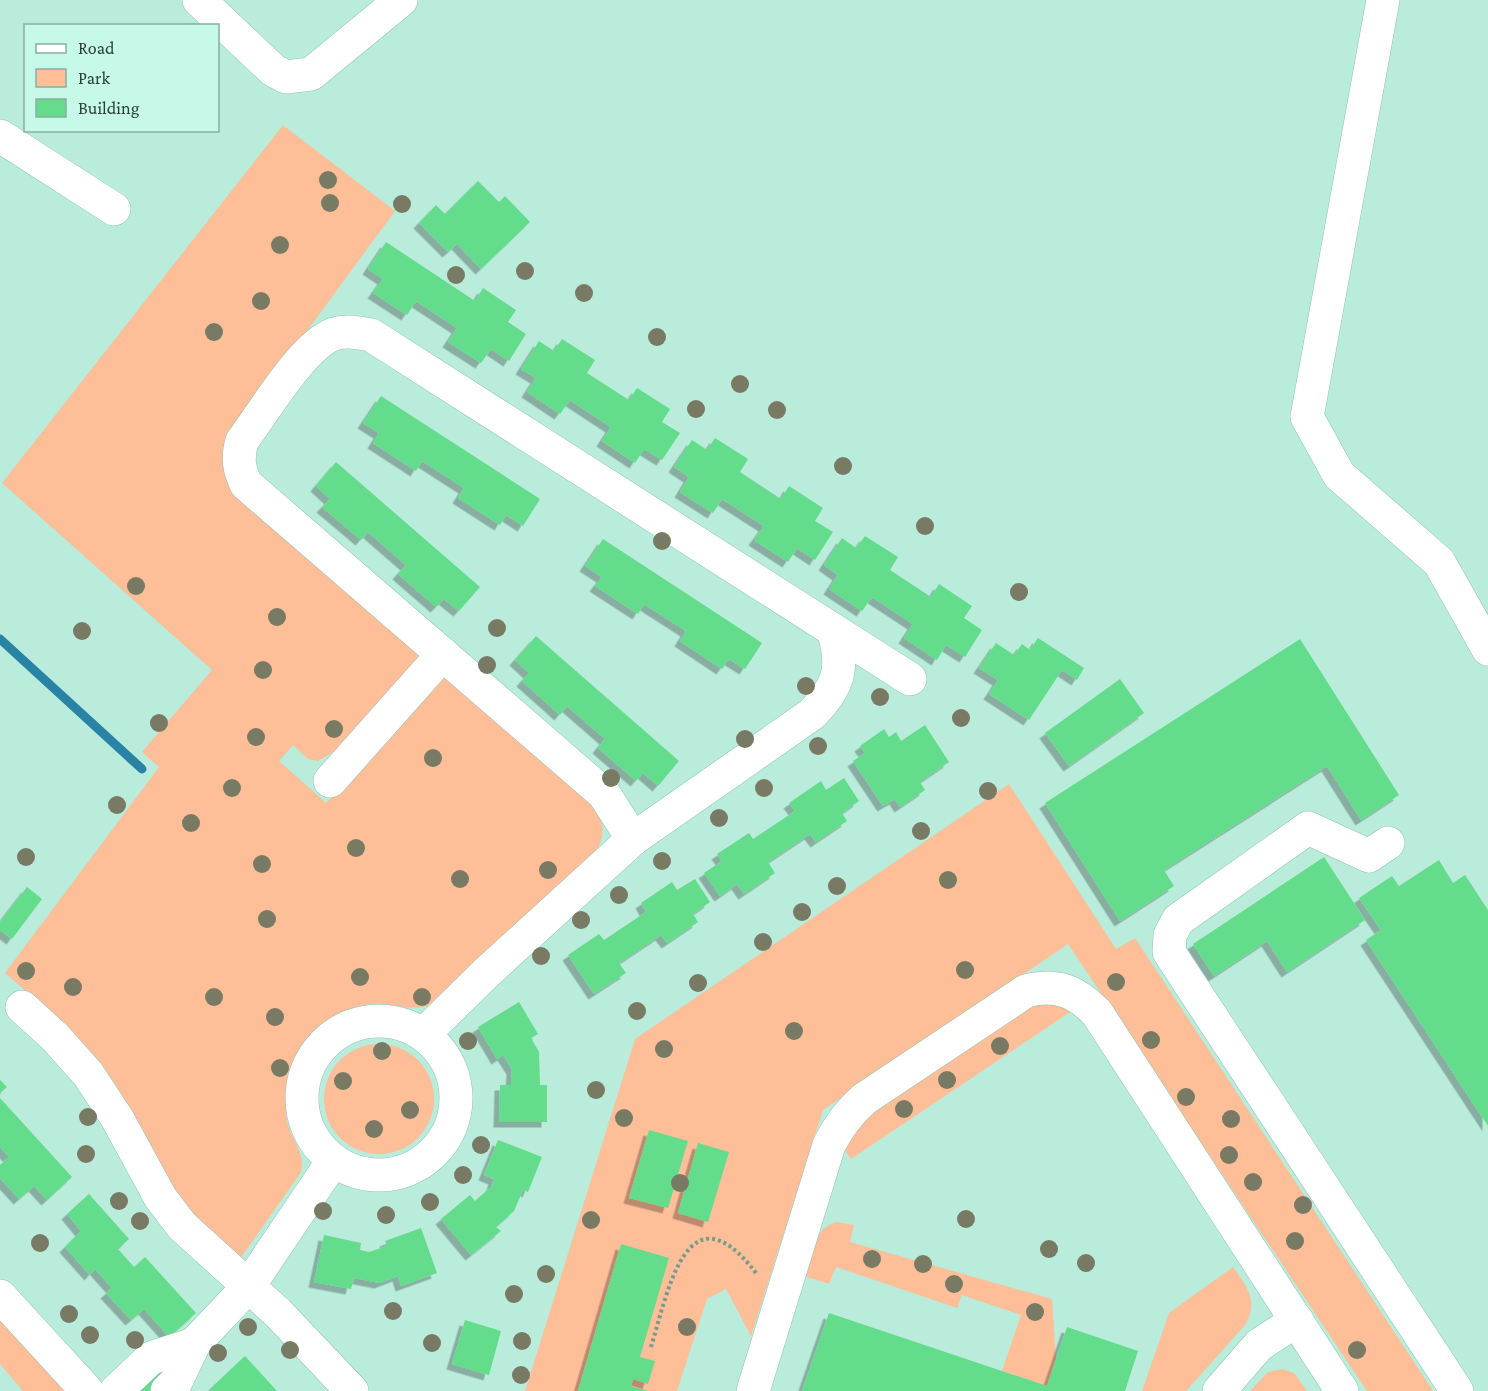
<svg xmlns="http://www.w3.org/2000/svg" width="1488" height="1391" font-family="'Crimson Pro',serif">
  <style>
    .green { fill: #fdbe98 }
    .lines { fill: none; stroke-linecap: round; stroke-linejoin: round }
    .stream { stroke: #2983a5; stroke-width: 9 }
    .building { fill: #64dc8c; filter: url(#shadow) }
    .minor-casing { stroke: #91c3b3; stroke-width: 34 }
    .path { stroke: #769b8e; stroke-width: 4; stroke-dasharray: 3 3; stroke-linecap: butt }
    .minor { stroke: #fff; stroke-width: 33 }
    .tree { fill: #797a63 }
  </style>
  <defs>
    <filter id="shadow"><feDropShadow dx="-5.5" dy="5.5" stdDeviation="0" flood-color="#0004"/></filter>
  </defs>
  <rect width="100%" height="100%" fill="#b9ecdb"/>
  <g class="green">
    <path d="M283 125 395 211 230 436 225 452 422 656 337 750 318 761 308 759 293 745 279 761 326 803 443 674 594 806C604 822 606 834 596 851L430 1005C410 1012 391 1002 371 1004 323 1009 282 1054 286 1102 286 1108 286 1115 287 1121 291 1140 306 1152 301 1172L240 1259C217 1237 192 1217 175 1190 148 1149 131 1103 101 1064 73 1030 38 1002 5 973L159 767 142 752 212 670 2 483Z"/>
    <polygon points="1009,784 1116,949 1135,938 1433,1391 1367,1391 1068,944 823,1110 751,1336 726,1289 707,1299 677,1391 525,1391 635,1039"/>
    <polygon points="1048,1003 1073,1010 851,1159 844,1149 853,1133 873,1113 1030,1007"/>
    <circle cx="379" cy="1099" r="55"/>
    <path d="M836 1222 854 1225 850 1242 1052 1299 1056 1360 1047 1386 1002 1371 1021 1315 962 1295 957 1308 836 1267 829 1284 804 1276C810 1255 813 1229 836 1222Z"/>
    <path d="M1233 1267C1247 1287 1259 1301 1245 1325L1186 1391H1142L1169 1313Z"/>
    <polygon points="0,1318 68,1391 23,1391 0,1364"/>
    <polygon points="1282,1369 1294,1373 1307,1391 1250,1391 1268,1372"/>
  </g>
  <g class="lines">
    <polyline class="stream" points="0,639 142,769"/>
  </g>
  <g class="building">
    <polygon points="478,181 499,202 505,196 530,222 481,269 457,244 448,252 419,223 436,205 445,214"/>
    <polygon points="386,242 475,301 483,288 516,310 508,322 526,334 509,361 491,349 481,363 448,342 457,328 416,301 407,315 373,293 383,279 368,269"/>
    <polygon points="562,339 595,360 587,373 629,400 637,388 670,409 662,422 680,433 662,460 644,449 635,463 602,441 611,427 570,400 560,414 527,392 536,378 521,369 539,341 554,351"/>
    <polygon points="381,396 540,499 523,526 506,515 500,525 458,498 464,488 422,461 416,471 373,443 379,433 363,423"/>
    <polygon points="715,438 748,459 740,472 781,499 789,486 823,508 815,521 833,532 815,560 797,548 788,562 754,540 764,526 722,499 713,513 680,492 689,477 674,467 692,440 707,450"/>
    <polygon points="336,462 480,587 459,611 444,599 436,607 398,574 406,565 368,532 361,540 322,507 330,499 316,486"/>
    <polygon points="865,536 898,557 890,570 931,597 939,584 972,606 964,618 982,630 965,657 946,645 937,660 904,638 913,624 872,597 862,611 829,589 838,575 824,565 842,538 856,548"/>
    <polygon points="603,539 762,643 745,669 729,659 722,669 680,641 686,631 644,604 638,614 595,586 602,577 585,566"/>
    <polygon points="536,636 679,761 658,786 643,773 636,781 598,748 605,739 567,706 560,715 522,681 529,673 515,660"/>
    <polygon points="1038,638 1084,668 1077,680 1062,670 1029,720 989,694 998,680 979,668 996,643 1014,655 1022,644 1030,650"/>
    <polygon points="1300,639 1399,795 1361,820 1327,766 1164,870 1174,886 1120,921 1045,803"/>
    <polygon points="1120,679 1144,713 1069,766 1045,733"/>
    <polygon points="925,725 949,762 920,782 925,790 900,807 895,799 883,806 853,761 865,753 860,746 884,729 889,737 896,732 901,741"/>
    <polygon points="844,778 859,801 842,813 847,821 816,842 810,834 768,862 775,873 744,894 737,884 720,896 704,873 722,861 717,854 749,833 753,839 795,811 789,803 821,781 826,790"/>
    <polygon points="1324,857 1365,920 1287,972 1267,941 1214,976 1193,944"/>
    <polygon points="1439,860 1453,883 1465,875 1488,910 1488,1126 1366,940 1381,930 1359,898 1392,876 1399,886"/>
    <polygon points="695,879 710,902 693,914 698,922 667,943 661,935 619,963 626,973 594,994 568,955 599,934 604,940 646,912 641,903 672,882 677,890"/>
    <polygon points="27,887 42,899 12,939 0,930 0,922"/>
    <polygon points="519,1002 538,1034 531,1038 539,1052 540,1085 547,1085 547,1122 499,1122 500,1085 511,1085 512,1069 503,1055 497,1059 478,1027"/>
    <polygon points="0,1080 7,1087 0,1093"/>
    <polygon points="0,1098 72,1177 47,1200 34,1186 19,1199 0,1178 0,1165 9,1157 0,1147"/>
    <polygon points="649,1130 688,1141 668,1208 629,1198"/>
    <polygon points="498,1140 542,1157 528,1192 523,1190 514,1211 496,1227 501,1231 471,1255 441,1219 470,1195 475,1201 491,1187 494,1179 484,1175"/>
    <polygon points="698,1143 729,1152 708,1222 678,1213"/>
    <polygon points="89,1194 129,1239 118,1249 134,1267 145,1257 196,1313 169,1337 144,1309 131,1320 106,1293 112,1288 95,1269 90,1275 65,1247 81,1231 67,1214"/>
    <polygon points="421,1228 437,1273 401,1286 398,1276 380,1283 354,1278 351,1289 314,1282 324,1235 361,1243 360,1250 369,1252 387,1246 385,1241"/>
    <polygon points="621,1244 669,1258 640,1357 655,1361 648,1384 633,1379 631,1386 648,1391 578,1391"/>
    <polygon points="829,1313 1047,1386 1067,1327 1138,1351 1125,1391 802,1391"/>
    <polygon points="465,1320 501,1331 489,1375 452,1364"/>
    <polygon points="245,1356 277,1391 212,1391 210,1389"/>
    <polygon points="157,1364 171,1379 157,1391 136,1391"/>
  </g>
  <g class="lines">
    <g class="minor-casing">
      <g id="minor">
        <polyline points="199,0 273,70 286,77 311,74 401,0"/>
        <polyline points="1383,0 1307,417 1339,475 1439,562 1488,649"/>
        <polyline points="0,136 114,209"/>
        <polyline points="330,781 443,654"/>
        <path d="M633 839 604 794 246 484C239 469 237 458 242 441 263 413 303 345 334 334 347 330 358 333 371 335L910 679"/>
        <polyline points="1388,843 1369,856 1308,828 1178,920 1170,935 1169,952 1457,1391"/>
        <polyline points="22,1007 55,1037 88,1074 117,1118 160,1197 182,1226 278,1313 352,1391"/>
        <circle cx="379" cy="1098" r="77"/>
        <path d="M424 1034 485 974 633 839 812 714C839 686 845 668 833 630"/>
        <polyline points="0,1296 87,1391"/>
        <polyline points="116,1391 151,1358 194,1344"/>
        <polyline points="167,1391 176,1382 194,1344 248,1287 333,1161"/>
        <path d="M753 1391 829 1145C838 1127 848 1113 864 1099L1026 991C1056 983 1076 991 1097 1013L1342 1391"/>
        <polyline points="1219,1391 1259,1345 1297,1320"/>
      </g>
    </g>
    <path class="path" d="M651 1347C668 1292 687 1183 756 1273"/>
    <use href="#minor" class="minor"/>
  </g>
  <g class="tree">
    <circle cx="328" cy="180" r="9"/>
    <circle cx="330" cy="203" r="9"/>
    <circle cx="402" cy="204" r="9"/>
    <circle cx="280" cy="245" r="9"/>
    <circle cx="525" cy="271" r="9"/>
    <circle cx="456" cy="275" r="9"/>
    <circle cx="584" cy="293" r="9"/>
    <circle cx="261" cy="301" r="9"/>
    <circle cx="214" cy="332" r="9"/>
    <circle cx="657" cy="337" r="9"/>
    <circle cx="740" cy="384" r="9"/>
    <circle cx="696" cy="409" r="9"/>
    <circle cx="777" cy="410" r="9"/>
    <circle cx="843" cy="466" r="9"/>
    <circle cx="925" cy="526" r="9"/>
    <circle cx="662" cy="541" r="9"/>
    <circle cx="136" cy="586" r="9"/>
    <circle cx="1019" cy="592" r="9"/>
    <circle cx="277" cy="617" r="9"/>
    <circle cx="497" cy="628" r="9"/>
    <circle cx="82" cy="631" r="9"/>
    <circle cx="487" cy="665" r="9"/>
    <circle cx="263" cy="670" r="9"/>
    <circle cx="806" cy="686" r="9"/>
    <circle cx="880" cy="697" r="9"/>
    <circle cx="961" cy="718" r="9"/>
    <circle cx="159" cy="723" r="9"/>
    <circle cx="334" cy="729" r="9"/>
    <circle cx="256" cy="737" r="9"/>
    <circle cx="745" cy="739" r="9"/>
    <circle cx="818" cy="746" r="9"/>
    <circle cx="433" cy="758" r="9"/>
    <circle cx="611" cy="778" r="9"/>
    <circle cx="232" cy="788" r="9"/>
    <circle cx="764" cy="788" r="9"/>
    <circle cx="988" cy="791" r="9"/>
    <circle cx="117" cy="805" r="9"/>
    <circle cx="719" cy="818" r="9"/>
    <circle cx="191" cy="823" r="9"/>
    <circle cx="921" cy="831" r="9"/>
    <circle cx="356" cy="848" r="9"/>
    <circle cx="26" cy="857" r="9"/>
    <circle cx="662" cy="861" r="9"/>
    <circle cx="262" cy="864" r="9"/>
    <circle cx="548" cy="870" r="9"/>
    <circle cx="460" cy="879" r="9"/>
    <circle cx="948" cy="880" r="9"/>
    <circle cx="837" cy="886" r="9"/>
    <circle cx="619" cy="895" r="9"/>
    <circle cx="802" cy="912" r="9"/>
    <circle cx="267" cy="919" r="9"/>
    <circle cx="581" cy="920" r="9"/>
    <circle cx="763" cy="942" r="9"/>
    <circle cx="541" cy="956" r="9"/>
    <circle cx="965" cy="970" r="9"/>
    <circle cx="26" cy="971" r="9"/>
    <circle cx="360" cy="977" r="9"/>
    <circle cx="1116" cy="982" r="9"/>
    <circle cx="698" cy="983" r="9"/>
    <circle cx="73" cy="987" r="9"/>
    <circle cx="214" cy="997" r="9"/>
    <circle cx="422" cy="997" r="9"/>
    <circle cx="637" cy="1011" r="9"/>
    <circle cx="275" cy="1017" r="9"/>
    <circle cx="794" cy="1031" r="9"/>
    <circle cx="1151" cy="1040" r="9"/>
    <circle cx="468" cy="1041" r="9"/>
    <circle cx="1000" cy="1046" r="9"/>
    <circle cx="664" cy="1049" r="9"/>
    <circle cx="382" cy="1051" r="9"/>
    <circle cx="280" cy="1068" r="9"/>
    <circle cx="947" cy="1080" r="9"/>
    <circle cx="343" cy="1081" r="9"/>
    <circle cx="596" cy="1090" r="9"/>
    <circle cx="1186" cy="1097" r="9"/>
    <circle cx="904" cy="1109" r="9"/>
    <circle cx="410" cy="1110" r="9"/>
    <circle cx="88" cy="1117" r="9"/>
    <circle cx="624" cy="1118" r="9"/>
    <circle cx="1231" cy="1119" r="9"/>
    <circle cx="374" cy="1129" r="9"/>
    <circle cx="481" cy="1145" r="9"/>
    <circle cx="86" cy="1154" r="9"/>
    <circle cx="1229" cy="1155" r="9"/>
    <circle cx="463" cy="1175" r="9"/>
    <circle cx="1253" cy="1182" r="9"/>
    <circle cx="680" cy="1183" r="9"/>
    <circle cx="119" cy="1201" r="9"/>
    <circle cx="430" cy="1202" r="9"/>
    <circle cx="1303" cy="1205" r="9"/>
    <circle cx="323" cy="1211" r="9"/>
    <circle cx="386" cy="1215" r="9"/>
    <circle cx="966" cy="1219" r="9"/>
    <circle cx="591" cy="1220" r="9"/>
    <circle cx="140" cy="1221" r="9"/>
    <circle cx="1295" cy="1241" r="9"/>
    <circle cx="40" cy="1243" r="9"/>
    <circle cx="1049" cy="1249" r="9"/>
    <circle cx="872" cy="1259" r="9"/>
    <circle cx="1086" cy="1263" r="9"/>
    <circle cx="923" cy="1264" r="9"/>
    <circle cx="546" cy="1274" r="9"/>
    <circle cx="954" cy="1284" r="9"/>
    <circle cx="514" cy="1294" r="9"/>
    <circle cx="393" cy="1311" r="9"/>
    <circle cx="1035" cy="1312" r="9"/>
    <circle cx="69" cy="1314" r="9"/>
    <circle cx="248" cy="1327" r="9"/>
    <circle cx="687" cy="1327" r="9"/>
    <circle cx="90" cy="1335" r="9"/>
    <circle cx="135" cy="1340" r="9"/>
    <circle cx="522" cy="1341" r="9"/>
    <circle cx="432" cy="1343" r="9"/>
    <circle cx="290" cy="1350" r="9"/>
    <circle cx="1357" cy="1350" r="9"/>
    <circle cx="218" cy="1353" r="9"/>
    <circle cx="521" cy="1375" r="9"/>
  </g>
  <rect x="24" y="24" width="195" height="108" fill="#c6f9e8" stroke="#88afa2" stroke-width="1.5"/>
  <rect x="36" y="44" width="30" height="9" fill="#ffffff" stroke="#88afa2" stroke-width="1.5"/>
  <text x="78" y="54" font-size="18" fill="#2b4039">Road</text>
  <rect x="36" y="69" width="30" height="18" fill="#fdbe98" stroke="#88afa2" stroke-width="1.5"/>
  <text x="78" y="84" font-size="18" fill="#2b4039">Park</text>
  <rect x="36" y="99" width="30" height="18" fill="#64dc8c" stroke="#88afa2" stroke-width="1.5"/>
  <text x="78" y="114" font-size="18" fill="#2b4039">Building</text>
</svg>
